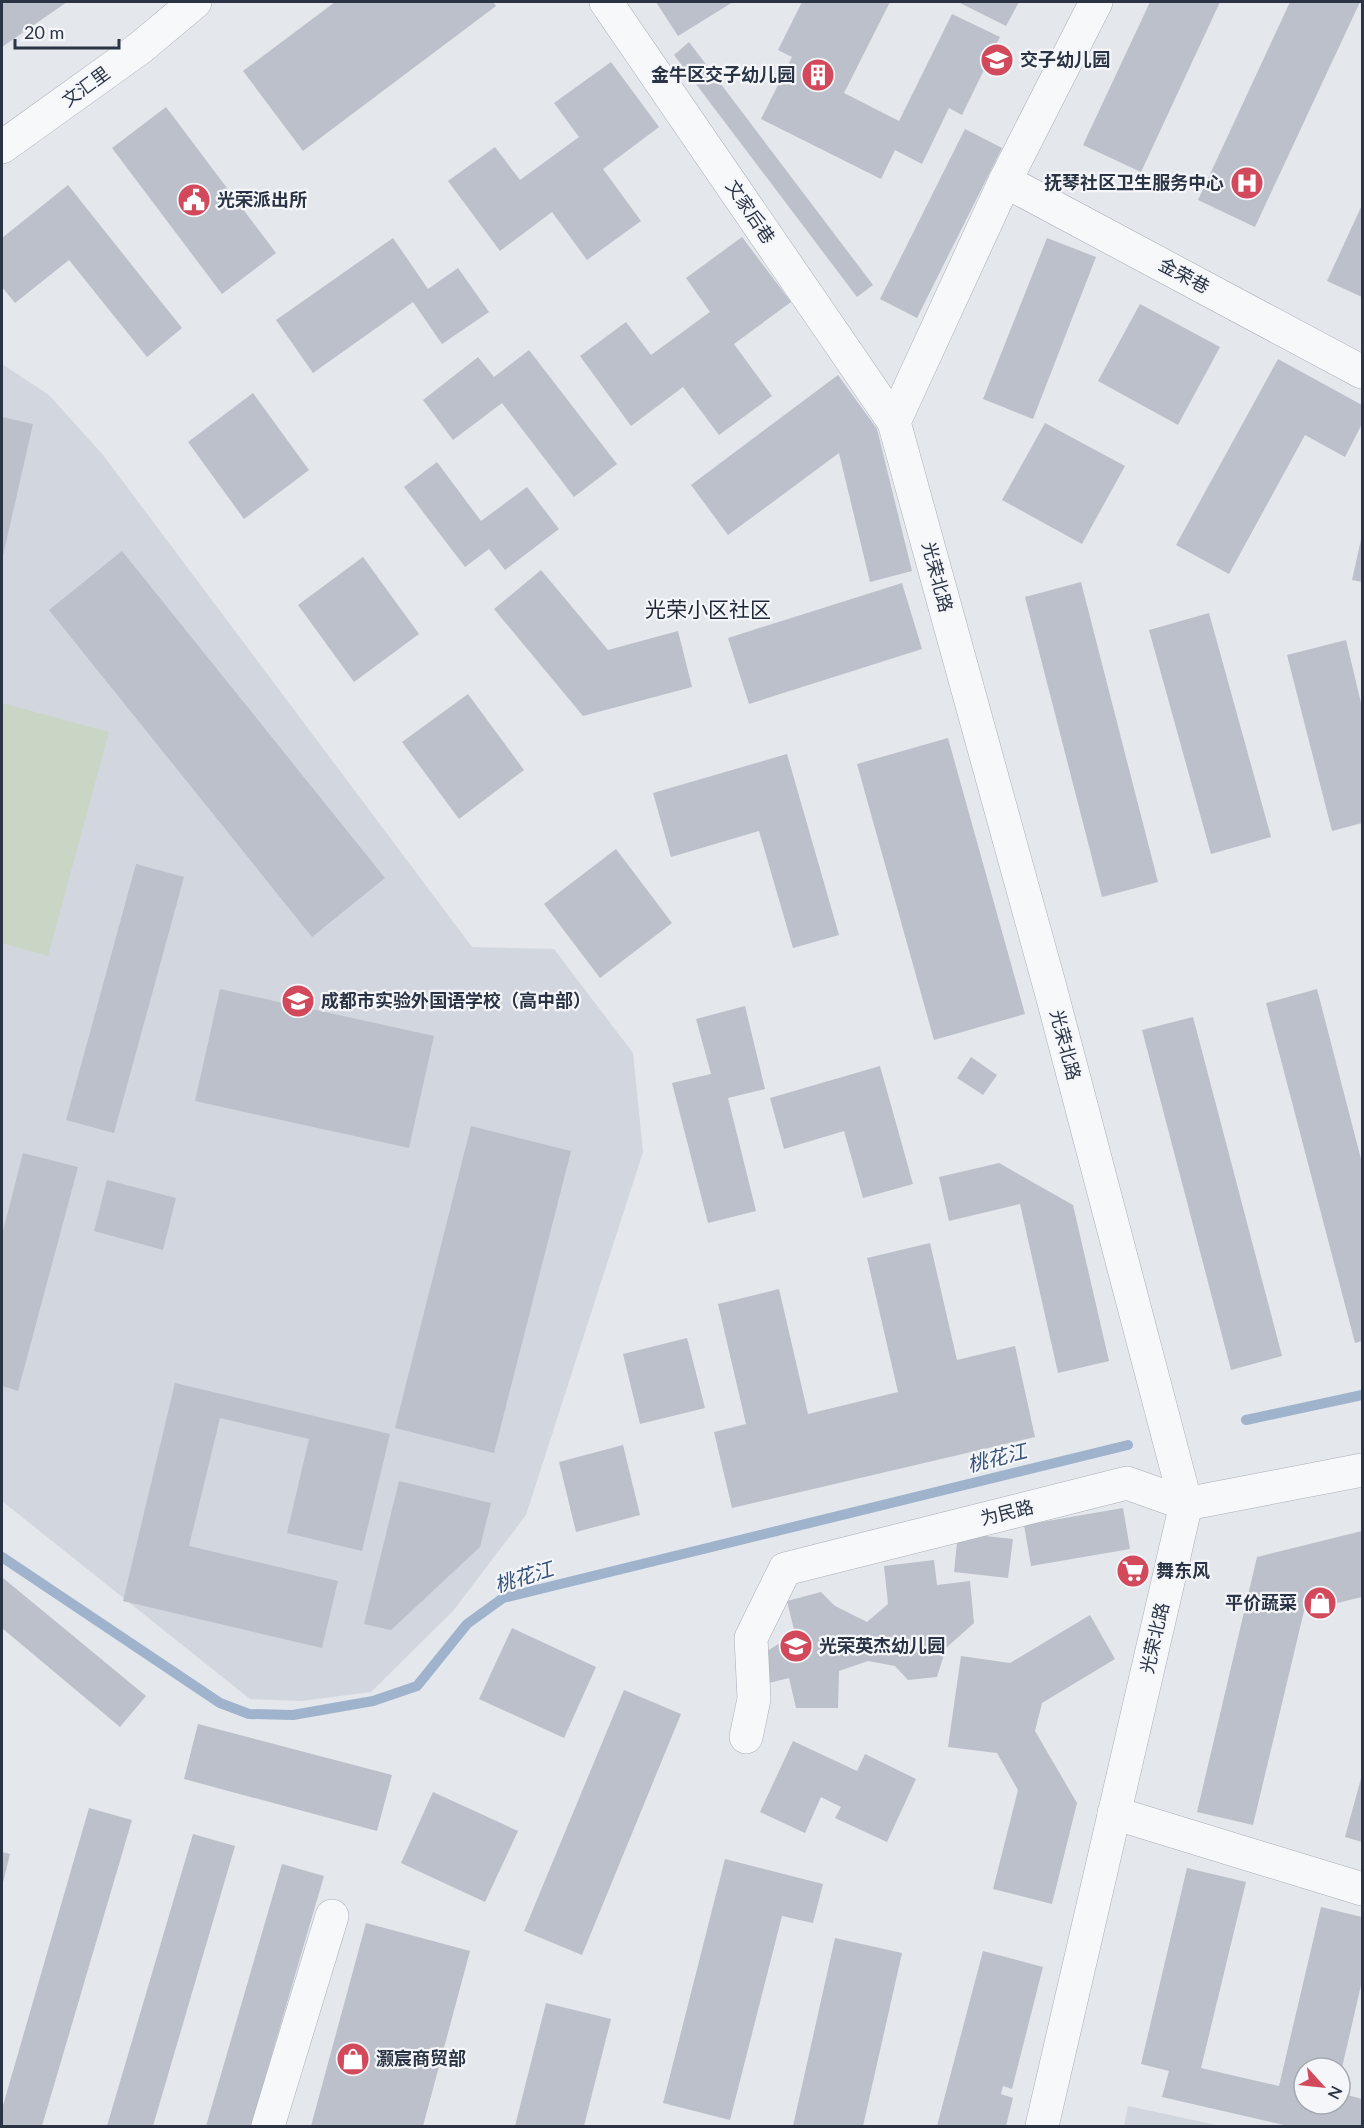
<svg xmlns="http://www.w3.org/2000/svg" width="1364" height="2128" font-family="Lato,'Noto Sans SC',sans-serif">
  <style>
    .built { fill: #d2d6de }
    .green { fill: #c9d6c5 }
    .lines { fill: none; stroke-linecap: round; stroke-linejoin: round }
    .stream { stroke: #9fb4cc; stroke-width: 10 }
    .building { fill: #bbc0ca }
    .minor-casing { stroke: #a9aeb7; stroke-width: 34 }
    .minor { stroke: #f7f8fa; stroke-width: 33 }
    .labels { text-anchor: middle; stroke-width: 4.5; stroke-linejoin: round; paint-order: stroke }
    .poi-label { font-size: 18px; font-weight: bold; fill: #2b3445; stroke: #f4f6f9; text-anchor: start }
    .street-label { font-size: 18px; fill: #2b3445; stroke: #f4f6f9 }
    .water-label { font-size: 20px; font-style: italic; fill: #34527a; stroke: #f4f6f9 }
    .quarter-label { font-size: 21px; fill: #1d2536; stroke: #f4f6f9 }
  </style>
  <rect width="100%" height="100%" fill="#e4e7ec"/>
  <g class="built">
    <polygon points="2,364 49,395 103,455 472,947 554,949 633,1053 643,1152 526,1515 453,1611 371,1692 301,1701 250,1699 2,1501"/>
    <polygon points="1128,2106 1221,2126 1124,2126"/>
  </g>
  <polygon class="green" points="2,703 109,732 48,956 2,943"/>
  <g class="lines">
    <g class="stream">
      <polyline points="1246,1420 1362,1395"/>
      <polyline points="2,1557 220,1703 249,1714 293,1715 373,1701 417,1686 467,1624 503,1598 1128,1445"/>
    </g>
  </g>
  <g class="building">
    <polygon points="2,2 67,2 2,47"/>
    <polygon points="335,2 493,2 496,6 303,151 243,71"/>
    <polygon points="656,2 733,2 678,36"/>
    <polygon points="802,2 890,2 844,93 899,121 952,14 1000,37 962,115 949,108 922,164 895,150 881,179 761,119 792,57 778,50"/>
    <polygon points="958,2 1019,2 1006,26"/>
    <polygon points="1150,2 1220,2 1141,172 1083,145"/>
    <polygon points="1290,2 1360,2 1255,227 1198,200"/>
    <polygon points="689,42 873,285 857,297 674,55"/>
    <polygon points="611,62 659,127 603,169 641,221 587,260 552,212 500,251 448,181 495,147 520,180 579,137 554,103"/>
    <polygon points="166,107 276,253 222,294 112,148"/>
    <polygon points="965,129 1002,148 917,318 880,299"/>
    <polygon points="68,185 182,328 147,357 69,260 15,303 2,287 2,238"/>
    <polygon points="1362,205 1362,297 1327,281"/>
    <polygon points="742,237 791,302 734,344 772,396 719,435 683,387 631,426 580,356 626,322 651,355 710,312 686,278"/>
    <polygon points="393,238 428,289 458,268 489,312 442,344 413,302 313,373 276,320"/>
    <polygon points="1047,238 1096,257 1033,419 983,399"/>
    <polygon points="1140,304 1220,347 1178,425 1098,381"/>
    <polygon points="529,350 617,464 574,497 502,403 453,440 423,400 478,357 494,377"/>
    <polygon points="1278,359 1362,405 1362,424 1345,457 1305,435 1229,574 1176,545"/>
    <polygon points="838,375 877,429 912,571 870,582 839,453 728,535 691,485"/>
    <polygon points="253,393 309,470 244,519 188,442"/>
    <polygon points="2,417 33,424 2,560"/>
    <polygon points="1045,423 1125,466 1082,544 1002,500"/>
    <polygon points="437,462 481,521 527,487 559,529 505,570 489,549 465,567 404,487"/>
    <polygon points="1362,535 1362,582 1352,580"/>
    <polygon points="122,551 385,878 312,937 49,610"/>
    <polygon points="363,557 419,634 354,682 298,605"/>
    <polygon points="541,570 608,650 678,631 692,687 583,716 494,609"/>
    <polygon points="1081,582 1158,882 1102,897 1025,597"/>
    <polygon points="902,583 922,649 749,704 728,638"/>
    <polygon points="1209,613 1271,837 1211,854 1149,630"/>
    <polygon points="1346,640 1362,707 1362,823 1332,831 1287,655"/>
    <polygon points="468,694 524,770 459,819 402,742"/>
    <polygon points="948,738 1025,1014 934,1040 857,764"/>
    <polygon points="787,754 839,935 793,948 759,831 671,857 653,793"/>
    <polygon points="616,849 672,923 600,978 544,904"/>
    <polygon points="136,864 184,877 114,1133 66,1120"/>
    <polygon points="220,989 434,1036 409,1148 195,1101"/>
    <polygon points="1317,989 1362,1163 1362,1341 1355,1343 1266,1003"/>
    <polygon points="745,1006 765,1089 728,1098 756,1211 708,1223 672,1083 711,1074 696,1019"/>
    <polygon points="1193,1017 1282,1356 1231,1370 1142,1030"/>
    <polygon points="971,1057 997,1075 983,1095 957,1078"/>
    <polygon points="880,1066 913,1184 863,1198 844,1131 784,1149 770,1098"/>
    <polygon points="471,1126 571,1151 494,1453 395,1428"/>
    <polygon points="23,1153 78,1167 18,1391 2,1386 2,1235"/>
    <polygon points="999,1163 1073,1205 1109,1361 1058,1373 1020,1204 949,1221 939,1177"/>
    <polygon points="107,1180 176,1198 163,1250 94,1231"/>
    <polygon points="930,1243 957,1360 1015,1346 1035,1437 732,1508 714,1432 746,1424 718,1304 779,1289 808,1414 898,1392 867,1258"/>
    <polygon points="687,1338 705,1408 640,1424 623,1354"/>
    <polygon points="175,1383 390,1434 362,1551 287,1533 309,1439 220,1418 189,1546 338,1581 322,1648 123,1601"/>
    <polygon points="623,1445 640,1515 576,1532 559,1462"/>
    <polygon points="399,1481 491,1503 480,1547 391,1630 364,1624"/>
    <polygon points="1123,1508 1130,1549 1031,1566 1024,1525"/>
    <polygon points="1362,1531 1362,1597 1304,1611 1253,1825 1197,1812 1257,1557"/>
    <polygon points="958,1533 1013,1539 1008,1578 954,1572"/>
    <polygon points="934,1560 937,1585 970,1581 974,1623 946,1648 937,1677 908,1680 895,1666 868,1661 839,1671 838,1708 796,1708 789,1678 769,1683 762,1654 795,1634 787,1601 821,1592 835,1606 867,1622 888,1604 884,1566"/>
    <polygon points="3,1578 146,1696 120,1727 2,1628 2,1580"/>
    <polygon points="1090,1615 1115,1659 1042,1703 1035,1731 1077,1803 1052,1904 993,1889 1018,1790 997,1753 948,1747 961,1656 1010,1663"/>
    <polygon points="512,1628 596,1667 564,1738 479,1699"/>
    <polygon points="624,1690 681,1714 582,1955 524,1931"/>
    <polygon points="198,1724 392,1775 377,1831 184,1779"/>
    <polygon points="793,1741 857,1771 865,1754 916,1779 887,1842 835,1818 841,1807 821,1797 805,1833 760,1812"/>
    <polygon points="1362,1775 1362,1842 1345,1837"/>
    <polygon points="433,1792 518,1831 485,1902 401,1863"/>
    <polygon points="89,1808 132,1820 42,2126 2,2126 2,2109"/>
    <polygon points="193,1834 235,1846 153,2126 107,2126"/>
    <polygon points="2,1852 10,1854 2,1887"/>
    <polygon points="725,1859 823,1884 813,1923 782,1916 730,2120 663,2103"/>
    <polygon points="282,1864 324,1876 251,2126 206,2126"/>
    <polygon points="1187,1868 1246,1882 1201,2068 1279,2086 1321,1907 1362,1917 1362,1981 1341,2072 1340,2068 1304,2068 1304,2104 1340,2104 1340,2093 1362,2099 1362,2126 1288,2126 1162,2097 1169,2071 1141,2064"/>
    <polygon points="366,1923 470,1951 423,2126 311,2126"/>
    <polygon points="835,1938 902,1953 863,2126 793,2126"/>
    <polygon points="983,1951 1043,1967 1012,2089 1003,2086 1001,2094 1013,2098 1006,2126 937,2126"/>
    <polygon points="546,2003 611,2019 584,2126 515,2126"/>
  </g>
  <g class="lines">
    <g class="minor-casing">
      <g id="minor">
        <polyline points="606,2 894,422"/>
        <polyline points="2,147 140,48 195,2"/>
        <polyline points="1005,181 1362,372"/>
        <polyline points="746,1737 754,1699 751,1638 785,1569 1127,1483 1186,1504 1362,1470"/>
        <polyline points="1114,1813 1362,1889"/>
        <polyline points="268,2126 332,1916"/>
        <polyline points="1042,2126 1186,1504 1051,991 894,422 1005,181 1096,2"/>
      </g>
    </g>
    <use href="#minor" class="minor"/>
  </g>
  <defs>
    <g id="school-disc" transform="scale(1.725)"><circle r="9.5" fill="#d1495b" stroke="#f4f6f9"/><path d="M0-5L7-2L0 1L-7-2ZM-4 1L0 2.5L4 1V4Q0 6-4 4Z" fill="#fff"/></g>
    <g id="building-disc" transform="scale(1.725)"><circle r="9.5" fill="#d1495b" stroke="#f4f6f9"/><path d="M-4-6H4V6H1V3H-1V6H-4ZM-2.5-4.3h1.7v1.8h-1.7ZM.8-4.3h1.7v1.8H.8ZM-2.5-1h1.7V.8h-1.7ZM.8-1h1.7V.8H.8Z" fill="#fff"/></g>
    <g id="hospital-disc" transform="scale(1.725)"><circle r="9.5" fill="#d1495b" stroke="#f4f6f9"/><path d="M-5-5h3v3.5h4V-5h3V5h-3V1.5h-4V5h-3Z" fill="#fff"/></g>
    <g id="civic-disc" transform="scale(1.725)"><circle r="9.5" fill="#d1495b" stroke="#f4f6f9"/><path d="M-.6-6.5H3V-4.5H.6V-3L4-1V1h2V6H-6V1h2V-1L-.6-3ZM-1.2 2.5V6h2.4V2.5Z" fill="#fff"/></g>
    <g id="supermarket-disc" transform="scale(1.725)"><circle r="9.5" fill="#d1495b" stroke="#f4f6f9"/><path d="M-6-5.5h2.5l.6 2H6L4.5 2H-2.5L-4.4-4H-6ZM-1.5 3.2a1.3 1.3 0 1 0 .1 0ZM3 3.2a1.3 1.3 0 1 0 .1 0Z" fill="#fff"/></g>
    <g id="shop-disc" transform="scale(1.725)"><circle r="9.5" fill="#d1495b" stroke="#f4f6f9"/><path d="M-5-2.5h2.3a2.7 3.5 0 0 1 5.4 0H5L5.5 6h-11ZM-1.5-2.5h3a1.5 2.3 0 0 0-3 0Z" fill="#fff"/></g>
  </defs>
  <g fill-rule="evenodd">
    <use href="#school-disc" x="997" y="60"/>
    <use href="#building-disc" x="818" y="75"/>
    <use href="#hospital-disc" x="1247" y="183"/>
    <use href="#civic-disc" x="194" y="200"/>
    <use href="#school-disc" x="298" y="1001"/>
    <use href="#supermarket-disc" x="1133" y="1571"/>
    <use href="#shop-disc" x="1320" y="1603"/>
    <use href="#school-disc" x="796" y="1646"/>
    <use href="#shop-disc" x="353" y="2059"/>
  </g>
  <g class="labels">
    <g class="poi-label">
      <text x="1020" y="66">交子幼儿园</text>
      <text x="795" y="81" text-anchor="end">金牛区交子幼儿园</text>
      <text x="1224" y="189" text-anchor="end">抚琴社区卫生服务中心</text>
      <text x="217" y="206">光荣派出所</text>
      <text x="321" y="1007">成都市实验外国语学校（高中部）</text>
      <text x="1156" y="1577">舞东风</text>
      <text x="1297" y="1609" text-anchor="end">平价蔬菜</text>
      <text x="819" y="1652">光荣英杰幼儿园</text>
      <text x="376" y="2065">灏宸商贸部</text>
    </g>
    <g class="street-label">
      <text transform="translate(86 87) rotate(-36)" y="6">文汇里</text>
      <text transform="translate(750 212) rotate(56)" y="6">文家后巷</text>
      <text transform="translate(1184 276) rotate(28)" y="6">金荣巷</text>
      <text transform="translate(937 577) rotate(75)" y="6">光荣北路</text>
      <text transform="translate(1065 1045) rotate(75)" y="6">光荣北路</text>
      <text transform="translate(1007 1513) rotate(-14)" y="6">为民路</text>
      <text transform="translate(1155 1638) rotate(-77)" y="6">光荣北路</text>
    </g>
    <g class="water-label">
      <text transform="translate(997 1458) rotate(-14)" y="7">桃花江</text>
      <text transform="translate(524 1577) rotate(-17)" y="7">桃花江</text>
    </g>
    <g class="quarter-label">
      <text x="708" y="617">光荣小区社区</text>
    </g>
  </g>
  <rect width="1364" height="2128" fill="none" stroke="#2b3445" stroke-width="6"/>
  <g transform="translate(1322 2086) rotate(117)"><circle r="28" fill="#f4f6f9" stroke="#a4a8b1" stroke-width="1.5"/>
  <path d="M0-4.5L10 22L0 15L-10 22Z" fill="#d1495b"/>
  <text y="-9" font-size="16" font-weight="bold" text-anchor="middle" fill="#2b3445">N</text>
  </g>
  <path d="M15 39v9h104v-9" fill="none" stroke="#2b3445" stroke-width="3"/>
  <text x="24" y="39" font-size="18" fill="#2b3445" stroke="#f4f6f9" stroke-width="4.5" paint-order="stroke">20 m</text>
</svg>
